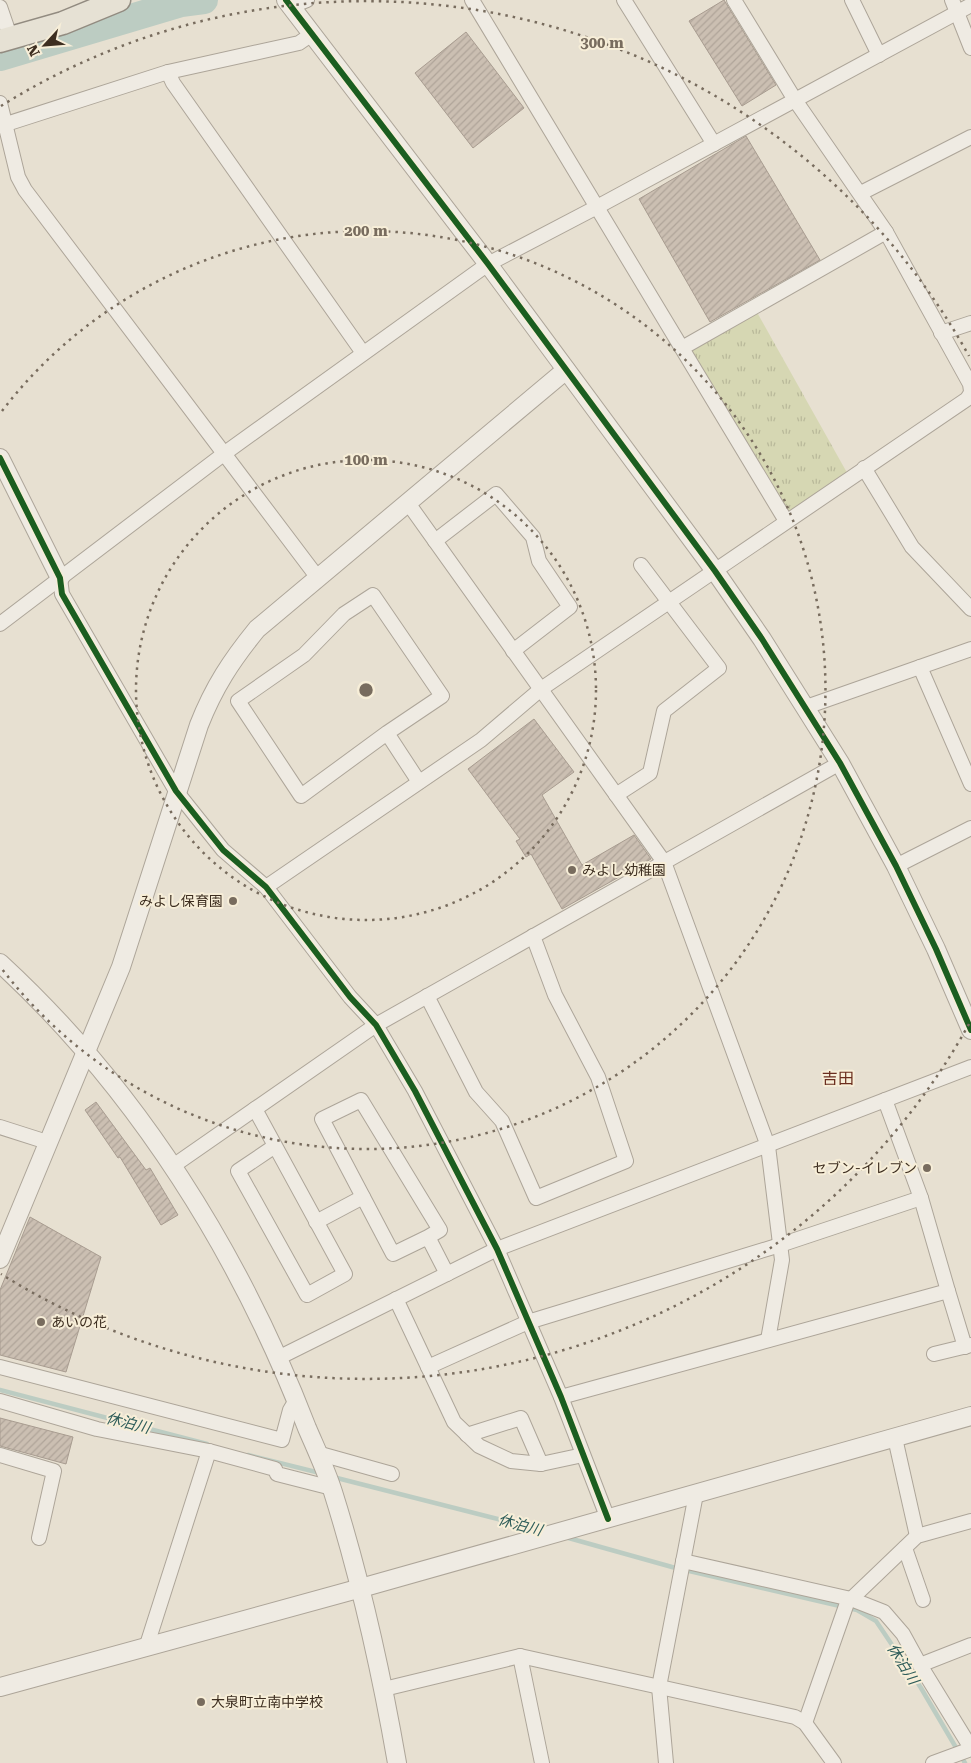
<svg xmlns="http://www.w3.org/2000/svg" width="971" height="1763" font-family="'Roboto Serif','Noto Sans JP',serif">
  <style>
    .park { fill: url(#park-tufts) }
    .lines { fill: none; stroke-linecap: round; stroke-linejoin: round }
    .stream { stroke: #bcccc2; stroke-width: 4.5 }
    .river { stroke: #bcccc2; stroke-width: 28 }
    .building { fill: url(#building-hatch); stroke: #a89c90 }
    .minor-casing { stroke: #ada599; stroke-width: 16 }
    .tertiary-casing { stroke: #ada599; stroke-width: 20 }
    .primary-casing { stroke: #928b80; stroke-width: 25 }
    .minor { stroke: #efebe3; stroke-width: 14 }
    .tertiary { stroke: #efebe3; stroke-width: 18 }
    .primary { stroke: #e6e1d4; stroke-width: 22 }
    .cycleway-casing { stroke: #f7eed8; stroke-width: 9 }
    .cycleway { stroke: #1b5e20; stroke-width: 6 }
    .ring { fill: none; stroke: #786c5e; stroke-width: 2.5; stroke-dasharray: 2.5 5 }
    .poi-dot { fill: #786c5e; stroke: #f7eed8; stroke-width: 2 }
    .labels { text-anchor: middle; stroke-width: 4; stroke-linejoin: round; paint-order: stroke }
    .poi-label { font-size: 14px; fill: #3d2e20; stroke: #f7eed8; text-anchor: start }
    .water-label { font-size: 15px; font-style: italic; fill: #2f5d5a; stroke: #f7eed8 }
    .quarter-label { font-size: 16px; fill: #6b2e1e; stroke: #f7eed8 }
    .centre { fill: #786c5e; stroke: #f7eed8; stroke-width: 2.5 }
    .ring-label { font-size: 15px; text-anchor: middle; font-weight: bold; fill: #786c5e; stroke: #f7eed8; stroke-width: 4; stroke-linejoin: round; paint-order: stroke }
  </style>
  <defs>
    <pattern id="park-tufts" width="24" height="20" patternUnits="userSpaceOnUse" patternTransform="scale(1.25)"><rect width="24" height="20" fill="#d6d7b3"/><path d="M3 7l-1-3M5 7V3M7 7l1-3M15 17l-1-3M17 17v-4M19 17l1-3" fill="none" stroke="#b9b99a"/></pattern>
    <pattern id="building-hatch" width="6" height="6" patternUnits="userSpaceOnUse" patternTransform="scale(1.25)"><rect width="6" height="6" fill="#cbbfb2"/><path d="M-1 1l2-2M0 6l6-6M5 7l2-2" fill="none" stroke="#afa499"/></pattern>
  </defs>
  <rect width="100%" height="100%" fill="#e7e0d1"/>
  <polygon class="park" points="754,307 850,478 786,521 682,348"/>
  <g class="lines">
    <g class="stream">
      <polyline points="0,1390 207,1444"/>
      <polyline points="248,1455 320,1473"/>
      <polyline points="333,1477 541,1530"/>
      <polyline points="565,1537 672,1567 857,1610 876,1621 921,1688 965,1763"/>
    </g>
    <polyline class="river" points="0,57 181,3 204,0"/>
  </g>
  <g class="building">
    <polygon points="724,0 776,85 742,106 689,21"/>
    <polygon points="466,32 524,108 473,148 415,73"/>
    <polygon points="746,136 820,260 710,322 639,199"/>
    <polygon points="534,719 574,772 542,795 582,865 634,835 651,859 562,909 531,854 526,857 516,841 520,839 468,769"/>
    <polygon points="96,1102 146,1170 150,1168 178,1215 161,1225 120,1157 118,1158 85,1110"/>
    <polygon points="30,1217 101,1257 66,1372 0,1355 0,1290"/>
    <polygon points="0,1418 73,1437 66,1464 0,1446"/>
  </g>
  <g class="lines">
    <g class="minor-casing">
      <g id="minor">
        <polyline points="472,0 786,521"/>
        <polyline points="624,0 714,144"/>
        <polyline points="734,0 795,100 886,232 970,384 971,391"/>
        <polyline points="852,0 879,55"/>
        <polyline points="952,0 971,48"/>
        <polyline points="292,6 307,0"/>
        <polyline points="0,7 11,39"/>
        <polyline points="168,72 173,83 363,353"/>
        <polyline points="0,103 18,177 25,190 318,578"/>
        <polyline points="0,126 168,72 299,43 312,34"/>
        <polyline points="861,193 971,137"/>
        <polyline points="941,333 971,323"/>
        <polyline points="682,348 886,232"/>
        <polyline points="864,468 912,547 971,609"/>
        <polyline points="408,503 664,862 768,1146 782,1260 768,1340"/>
        <polyline points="435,541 496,494 533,537 539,561 570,607 513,651"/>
        <polyline points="60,578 62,594 176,791 223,850 266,887 350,997 376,1025 415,1091 497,1249 561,1397 608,1519"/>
        <polyline points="0,624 225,453 488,264 597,207 971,5"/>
        <polyline points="920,667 971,784"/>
        <polyline points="806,707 971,649"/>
        <polyline points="387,733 442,696 373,595 344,614 304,655 238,701 301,796 387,733 419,782"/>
        <polyline points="616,795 650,773 664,711 719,668 641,565"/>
        <polyline points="896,866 971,828"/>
        <polyline points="266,887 481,740 541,689 967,399 971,393"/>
        <polyline points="427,996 476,1092 502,1121 536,1198 626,1161 598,1077 555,995 533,936"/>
        <polyline points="255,1109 345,1274 307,1295 238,1171 275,1146"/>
        <polyline points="0,1127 47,1142"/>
        <polyline points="173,1166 376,1025 840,763"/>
        <polyline points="316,1222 363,1197"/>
        <polyline points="428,1237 440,1230 361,1100 322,1119 393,1254 428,1237 447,1274"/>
        <polyline points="948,1291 965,1347"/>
        <polyline points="396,1299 454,1422 479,1446 511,1461 541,1464 583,1455"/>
        <polyline points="934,1354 971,1345"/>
        <polyline points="280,1357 497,1249 971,1067"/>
        <polyline points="0,1367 282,1440 290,1410 296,1400"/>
        <polyline points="428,1367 528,1322 780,1245 921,1198"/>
        <polyline points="561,1397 948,1291 921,1198 885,1100"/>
        <polyline points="0,1401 97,1429 209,1451 275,1469 277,1474 332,1488"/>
        <polyline points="467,1435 521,1418 541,1464"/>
        <polyline points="895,1438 917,1536"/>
        <polyline points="317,1453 392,1474"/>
        <polyline points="0,1455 54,1471 39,1538"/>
        <polyline points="905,1548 923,1600"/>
        <polyline points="683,1561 851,1599 884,1612 903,1634 920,1665 971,1748"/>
        <polyline points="146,1648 209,1451"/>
        <polyline points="520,1656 542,1763"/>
        <polyline points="920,1665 971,1645"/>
        <polyline points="384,1689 520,1656 795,1717 805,1723 834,1763"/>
        <polyline points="805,1723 847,1603 917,1536 971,1521"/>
        <polyline points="666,1763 659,1687 696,1494"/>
        <polyline points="933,1763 971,1749"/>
      </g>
    </g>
    <g class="tertiary-casing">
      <g id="tertiary">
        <polyline points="286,0 488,264 715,571 762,639 840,763 896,866 936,949 971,1030"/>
        <polyline points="0,458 60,578"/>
        <path d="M0 963C138 1090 240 1254 307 1428 316 1449 326 1470 333 1492 361 1581 381 1671 397 1763"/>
        <path d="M0 1259 121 967 199 725C214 687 231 661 257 629L566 370"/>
        <polyline points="0,1687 361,1588 971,1416"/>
      </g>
    </g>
    <g class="primary-casing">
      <polyline id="primary" points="0,41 63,23 119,0"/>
    </g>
    <use href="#minor" class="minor"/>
    <use href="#tertiary" class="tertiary"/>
    <use href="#primary" class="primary"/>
    <g class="cycleway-casing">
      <g id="cycleway">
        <polyline points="286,0 488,264 715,571 762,639 840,763 896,866 936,949 971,1030"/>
        <polyline points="0,458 60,578 62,594 176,791 223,850 266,887 350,997 376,1025 415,1091 497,1249 561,1397 608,1519"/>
      </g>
    </g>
    <use href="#cycleway" class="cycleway"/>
  </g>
  <g class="ring">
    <circle cx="366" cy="690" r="230"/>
    <path d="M2 411A459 459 0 1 1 2 969"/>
    <path d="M969 1024A689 689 0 0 1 1 1274M1 106A689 689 0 0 1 969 356"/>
  </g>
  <g class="poi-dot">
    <circle cx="572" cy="870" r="5"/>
    <circle cx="233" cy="901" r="5"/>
    <circle cx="927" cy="1168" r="5"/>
    <circle cx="41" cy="1322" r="5"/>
    <circle cx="201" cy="1702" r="5"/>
  </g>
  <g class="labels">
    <g class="poi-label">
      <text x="582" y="875">みよし幼稚園</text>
      <text x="223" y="906" text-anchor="end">みよし保育園</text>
      <text x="917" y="1173" text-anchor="end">セブン-イレブン</text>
      <text x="51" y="1327">あいの花</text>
      <text x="211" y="1707">大泉町立南中学校</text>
    </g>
    <g class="water-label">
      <text transform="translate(128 1423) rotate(14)" y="5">休泊川</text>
      <text transform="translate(520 1525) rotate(15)" y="5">休泊川</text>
      <text transform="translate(903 1664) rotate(58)" y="5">休泊川</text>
    </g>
    <g class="quarter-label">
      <text x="838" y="1084">吉田</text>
    </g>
  </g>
  <circle cx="366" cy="690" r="8" class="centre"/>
  <g class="ring-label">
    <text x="602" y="48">300 m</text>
    <text x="366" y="236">200 m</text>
    <text x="366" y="465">100 m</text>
  </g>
  <g transform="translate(45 45) rotate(244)" stroke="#f7eed8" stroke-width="4" paint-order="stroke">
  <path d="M0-4L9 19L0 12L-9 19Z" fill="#3d2e20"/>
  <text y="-8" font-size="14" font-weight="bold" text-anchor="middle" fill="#3d2e20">N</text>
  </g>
</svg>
